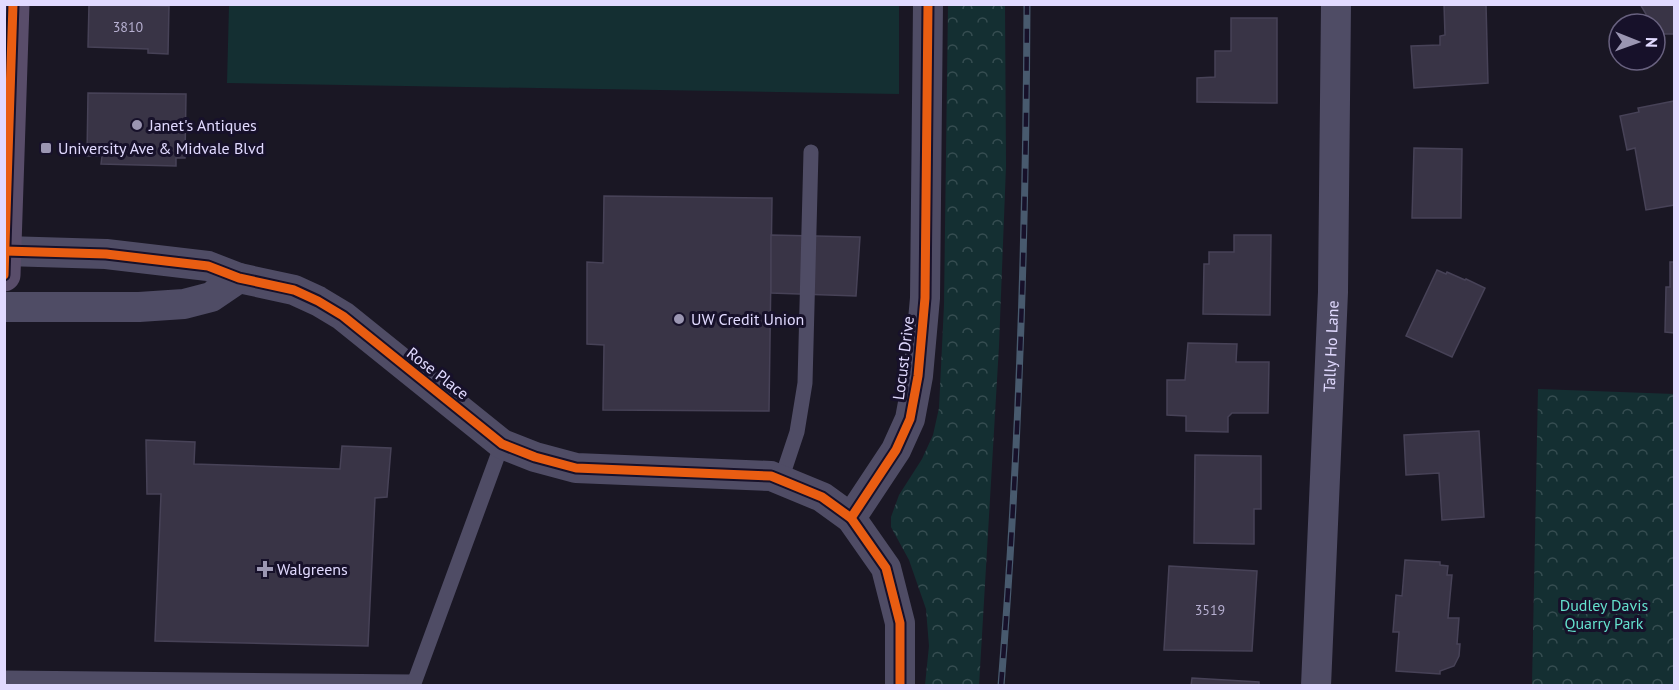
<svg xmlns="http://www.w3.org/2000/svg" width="1679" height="690" font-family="'PT Sans',sans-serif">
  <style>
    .grass { fill: #142f32 }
    .park { fill: url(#park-crowns) }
    .building { fill: #393446; stroke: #474257; stroke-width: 1.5 }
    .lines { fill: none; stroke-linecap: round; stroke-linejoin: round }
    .service { stroke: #4f4c65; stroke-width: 15 }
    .minor { stroke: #4f4c65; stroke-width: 30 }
    .primary { stroke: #594d6a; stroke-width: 33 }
    .rail-casing { stroke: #485a6e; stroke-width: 7 }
    .rail { stroke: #17112a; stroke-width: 4.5; stroke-dasharray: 14; stroke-linecap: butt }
    .cycleway-casing { stroke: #17112a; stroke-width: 13 }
    .cycleway { stroke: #e95d12; stroke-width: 9 }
    .poi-dot { fill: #9b96b2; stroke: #17112a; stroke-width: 2 }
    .labels { text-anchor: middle; stroke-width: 6; stroke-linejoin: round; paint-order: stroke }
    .number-label { font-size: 14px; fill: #b7b0d1 }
    .poi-label { font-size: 16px; fill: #e1daff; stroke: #17112a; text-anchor: start }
    .street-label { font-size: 16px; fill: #e1daff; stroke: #17112a }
    .park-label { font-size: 16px; fill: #64e1cd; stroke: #17112a }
  </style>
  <defs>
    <pattern id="park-crowns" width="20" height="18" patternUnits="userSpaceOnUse" patternTransform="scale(1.5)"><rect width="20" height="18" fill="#142f32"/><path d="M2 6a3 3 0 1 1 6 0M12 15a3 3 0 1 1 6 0" fill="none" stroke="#364d51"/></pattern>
  </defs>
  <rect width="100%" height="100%" fill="#1a1724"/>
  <polygon class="grass" points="229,5 899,5 899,94 227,83"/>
  <g class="park">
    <polygon points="948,5 1005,5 1006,166 999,346 979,686 925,685 929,646 926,609 909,560 891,527 891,517 899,495 922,459 933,435 939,408 944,305"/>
    <polygon points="1538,389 1674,394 1674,685 1532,685"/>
  </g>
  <g class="building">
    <polygon points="89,4 169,6 168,54 148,53 148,49 88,47"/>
    <polygon points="1444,4 1486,4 1488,83 1414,88 1411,46 1440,45 1440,36 1445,35"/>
    <polygon points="1640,4 1674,4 1674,34 1655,34 1655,24 1646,24 1646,14"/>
    <polygon points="1231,18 1277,18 1277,103 1197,102 1197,78 1215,77 1215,51 1231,51"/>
    <polygon points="88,93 186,94 185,158 176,158 176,166 101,164 102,156 87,156"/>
    <polygon points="1674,101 1674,205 1646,210 1635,148 1627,150 1620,116 1639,112 1638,108"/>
    <polygon points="1414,148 1462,149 1461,218 1412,218"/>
    <polygon points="604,196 772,198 769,411 603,410 604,345 587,344 587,262 603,263"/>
    <polygon points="771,235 860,237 856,296 771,293"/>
    <polygon points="1234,235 1271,235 1270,315 1203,314 1204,264 1209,264 1209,252 1234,252"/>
    <polygon points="1670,262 1674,262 1674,333 1665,332 1666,287 1670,287"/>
    <polygon points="1437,270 1446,274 1447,272 1465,280 1466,279 1485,288 1452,357 1406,336"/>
    <polygon points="1188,343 1237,344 1236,362 1269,362 1268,413 1232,413 1228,417 1228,432 1186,431 1186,416 1167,415 1167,380 1185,380"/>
    <polygon points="1479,431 1484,517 1442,520 1439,473 1406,475 1404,435"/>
    <polygon points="146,440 195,442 194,464 340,469 342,446 391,448 387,497 375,498 368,646 155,641 161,494 147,494"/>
    <polygon points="1195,455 1261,456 1261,509 1254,509 1254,544 1194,543"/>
    <polygon points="1405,560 1440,562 1440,565 1448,566 1447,575 1452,575 1448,618 1459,618 1457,644 1460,644 1459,656 1454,666 1440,671 1440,674 1396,671 1399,632 1393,632 1396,595 1402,596"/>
    <polygon points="1169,566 1257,571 1252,651 1164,650"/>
    <polygon points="1192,678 1259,682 1259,686 1191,686"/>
  </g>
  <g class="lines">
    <g class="service">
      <polyline points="781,480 797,432 805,383 811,152"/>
      <polyline points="4,678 414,682"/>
      <polyline points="413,686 502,444"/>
    </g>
    <g class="minor">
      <polyline points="5,251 106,254 208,266 239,278 294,290 318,301 343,316 502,444 535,457 576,468 771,476 822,497 851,518 886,568 900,623 900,686"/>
      <polyline points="4,307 139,307 184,304 211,297 239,278"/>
      <polyline points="851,518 896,450 910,419 918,376 925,298 928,4"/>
      <path id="s1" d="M1316 686 1333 292 1336 4"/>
    </g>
    <polyline class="primary" points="4,275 13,4"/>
    <g class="rail-casing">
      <path id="rail" d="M1001 686C1019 459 1026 232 1027 4"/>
    </g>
    <use href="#rail" class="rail"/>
    <g class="cycleway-casing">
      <g id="cycleway">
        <polyline points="5,251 106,254 208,266 239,278 294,290 318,301 343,316 502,444 535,457 576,468 771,476 822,497 851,518 886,568 900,623 900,686"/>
        <polyline points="4,275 13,4"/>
        <polyline points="851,518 896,450 910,419 918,376 925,298 928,4"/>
      </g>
    </g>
    <use href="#cycleway" class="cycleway"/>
  </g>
  <g class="poi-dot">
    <circle cx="137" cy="125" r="6"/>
    <rect x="40" y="142" width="12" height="12" rx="3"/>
    <circle cx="679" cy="319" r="6"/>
    <path d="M262 560h6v6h6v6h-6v6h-6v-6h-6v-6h6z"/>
  </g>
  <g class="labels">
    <g class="number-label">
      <text x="128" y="32">3810</text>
      <text x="1210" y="615">3519</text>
    </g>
    <g class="poi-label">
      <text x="149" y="131">Janet's Antiques</text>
      <text x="58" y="154">University Ave &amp; Midvale Blvd</text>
      <text x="691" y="325">UW Credit Union</text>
      <text x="277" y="575">Walgreens</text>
    </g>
    <g class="street-label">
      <text dy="6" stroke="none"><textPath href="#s1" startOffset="340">Tally Ho Lane</textPath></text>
      <text transform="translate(903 358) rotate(-83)" y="6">Locust Drive</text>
      <text transform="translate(438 373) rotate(38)" y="6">Rose Place</text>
    </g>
    <g class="park-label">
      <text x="1604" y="611">Dudley Davis<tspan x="1604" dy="18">Quarry Park</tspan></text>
    </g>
  </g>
  <rect width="1679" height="690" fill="none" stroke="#e1daff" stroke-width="12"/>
  <g transform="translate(1637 42) rotate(91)"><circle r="28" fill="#17112a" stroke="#68617f" stroke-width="1.5"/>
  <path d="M0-4.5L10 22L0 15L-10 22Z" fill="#9b96b2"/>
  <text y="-9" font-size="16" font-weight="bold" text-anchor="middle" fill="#e1daff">N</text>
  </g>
</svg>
